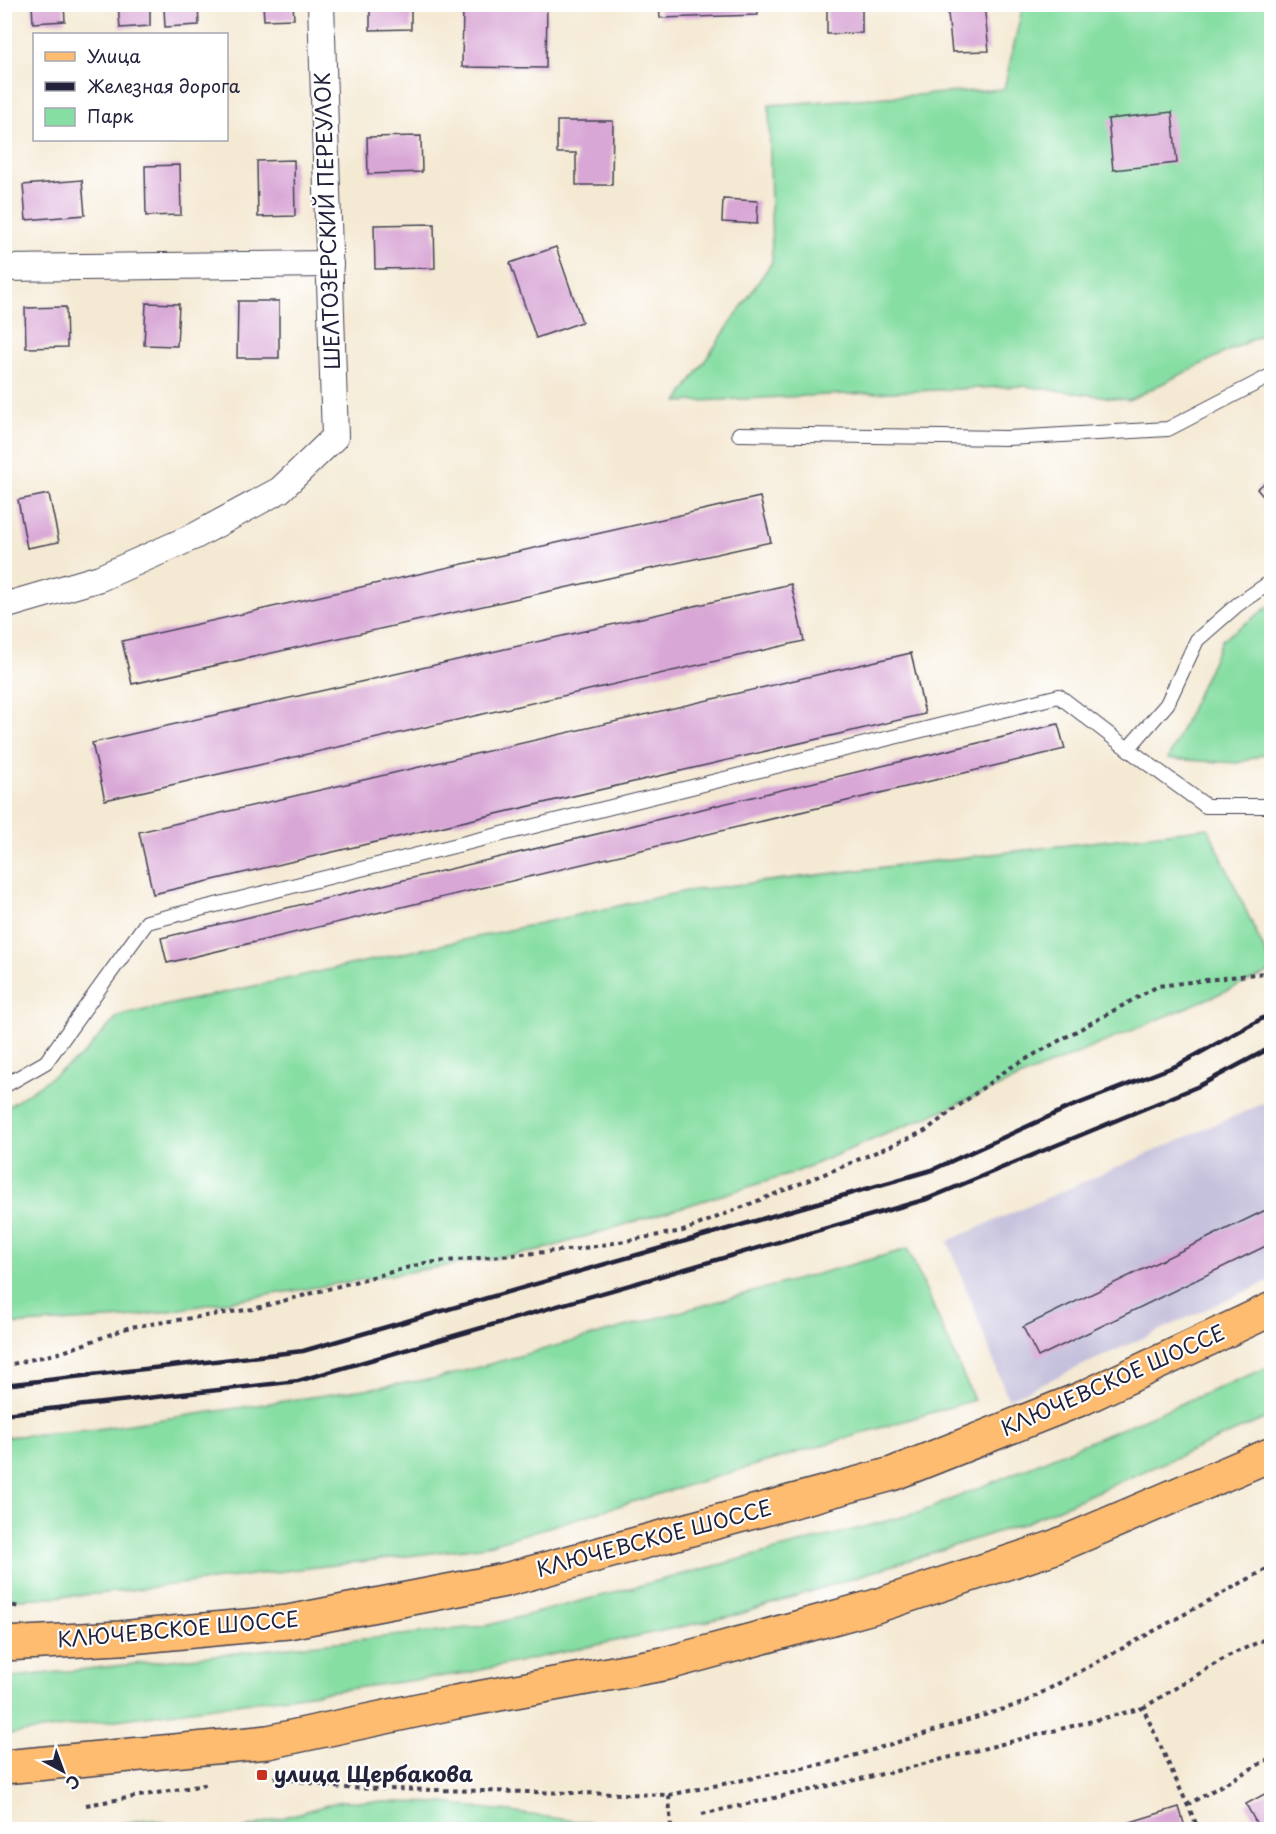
<svg xmlns="http://www.w3.org/2000/svg" width="1276" height="1834" font-family="'Playpen Sans',sans-serif">
  <style>
    .industrial { fill: #c5c0db }
    .green { fill: #86dea3; stroke: #54806f; stroke-width: 1.5 }
    .building { fill: #d9a7d6 }
    .lines { fill: none; stroke-linecap: round; stroke-linejoin: round }
    .service-casing { stroke: #424052; stroke-width: 16 }
    .minor-casing { stroke: #424052; stroke-width: 28 }
    .primary-casing { stroke: #424052; stroke-width: 36 }
    .path { stroke: #424052; stroke-width: 4; stroke-dasharray: 4.5 4.5; stroke-linecap: butt }
    .service { stroke: #fff; stroke-width: 14 }
    .minor { stroke: #fff; stroke-width: 26 }
    .primary { stroke: #fdbc6f; stroke-width: 33 }
    .rail { stroke: #22223b; stroke-width: 4.5 }
    .poi-dot { fill: #c8321e; stroke: #fff; stroke-width: 2 }
    .labels { text-anchor: middle; stroke-width: 4.5; stroke-linejoin: round; paint-order: stroke }
    .street-label { font-size: 21px; fill: #22223b; stroke: #fff }
    .poi-label { font-size: 21px; font-weight: bold; fill: #22223b; stroke: #fff; text-anchor: start }
  </style>
  <rect width="100%" height="100%" fill="#fff"/>
  <filter id="ink" filterUnits="userSpaceOnUse"><feTurbulence type="fractalNoise" baseFrequency=".0167" numOctaves="2"/><feDisplacementMap in="SourceGraphic" scale="12" xChannelSelector="R" yChannelSelector="G"/><feConvolveMatrix kernelMatrix="1 2 1 2 8 2 1 2 1" color-interpolation-filters="sRGB"/></filter>
  <filter id="wash" filterUnits="userSpaceOnUse"><feTurbulence type="fractalNoise" baseFrequency=".008" numOctaves="4" result="noise"/><feDisplacementMap in="SourceGraphic" scale="24" xChannelSelector="R" yChannelSelector="G"/><feGaussianBlur stdDeviation="1.35" result="paint"/><feColorMatrix in="noise" values="0 0 0 0 0 0 0 0 0 0 0 0 0 0 0 0 0 1.4 0 .05"/><feComposite in="paint" operator="in"/></filter>
  <g filter="url(#wash)">
    <rect width="100%" height="100%" fill="#f4e9d3"/>
    <polygon class="industrial" points="1271,1100 1271,1280 1008,1399 948,1241"/>
    <g class="green">
      <polygon points="1023,5 1271,5 1271,330 1129,400 1024,386 677,402 772,262 769,105 1004,89"/>
      <polygon points="1271,605 1271,752 1238,763 1168,759 1222,640"/>
      <polygon points="1208,828 1271,965 1271,972 791,1174 538,1251 126,1318 5,1325 5,1109 82,1056 118,1016 686,891"/>
      <polygon points="908,1249 974,1400 481,1547 97,1594 5,1600 5,1437 90,1430 439,1378"/>
      <polygon points="1271,1366 1271,1416 1025,1523 740,1614 467,1673 5,1735 5,1678 485,1626 921,1512"/>
      <polygon points="341,1801 443,1803 592,1823 575,1830 243,1829"/>
      <polygon points="149,1819 189,1829 84,1829"/>
    </g>
    <g id="blocks">
      <g class="building">
        <polygon points="32,4 64,4 65,21 33,23"/>
        <polygon points="118,4 198,4 199,25 165,27 164,8 150,9 150,26 120,28"/>
        <polygon points="263,4 293,4 294,19 264,20"/>
        <polygon points="370,4 411,4 411,29 370,30"/>
        <polygon points="463,4 547,4 546,68 462,67"/>
        <polygon points="659,4 757,4 758,15 660,18"/>
        <polygon points="827,4 862,4 862,33 827,34"/>
        <polygon points="947,4 984,4 989,51 952,52"/>
        <polygon points="1172,112 1177,163 1113,170 1108,119"/>
        <polygon points="557,121 613,121 612,185 576,185 576,153 557,153"/>
        <polygon points="421,136 422,172 368,174 367,137"/>
        <polygon points="294,160 295,216 258,217 257,161"/>
        <polygon points="180,165 181,215 146,216 145,166"/>
        <polygon points="82,180 85,215 26,220 23,185"/>
        <polygon points="723,199 758,201 757,224 722,222"/>
        <polygon points="434,224 435,268 375,269 374,225"/>
        <polygon points="556,247 582,322 536,338 510,263"/>
        <polygon points="238,301 279,301 279,358 237,358"/>
        <polygon points="146,303 179,304 177,346 144,345"/>
        <polygon points="66,307 67,347 26,348 25,308"/>
        <polygon points="1272,477 1272,507 1257,489"/>
        <polygon points="49,494 59,542 27,548 18,500"/>
        <polygon points="760,497 771,542 132,684 122,641"/>
        <polygon points="791,584 804,641 105,800 92,743"/>
        <polygon points="911,653 925,714 153,894 139,832"/>
        <polygon points="1058,724 1065,749 167,963 161,938"/>
        <polygon points="1272,1207 1272,1243 1038,1357 1023,1327"/>
        <polygon points="1272,1790 1272,1830 1260,1830 1246,1804"/>
        <polygon points="1179,1807 1186,1830 1108,1830 1108,1829"/>
      </g>
    </g>
  </g>
  <g filter="url(#ink)">
    <use href="#blocks" fill-opacity="0" stroke="#424052" stroke-width="1.5"/>
    <g class="lines">
      <g class="service-casing">
        <g id="service">
          <polyline points="739,434 1008,438 1168,429 1272,375"/>
          <polyline points="1128,749 1206,806 1268,806 1272,804"/>
          <polyline points="4,1086 46,1062 147,922 1059,696 1128,749 1167,704 1197,640 1237,605 1272,581"/>
        </g>
      </g>
      <g class="minor-casing">
        <g id="minor">
          <polyline points="4,268 330,264"/>
          <polyline points="4,606 100,578 195,536 280,490 335,437 321,4"/>
        </g>
      </g>
      <g class="primary-casing">
        <g id="primary">
          <polyline points="4,1644 120,1638 288,1622 505,1580 892,1474 1083,1398 1272,1309"/>
          <polyline points="4,1767 268,1742 456,1702 668,1663 873,1607 1052,1548 1272,1454"/>
        </g>
      </g>
      <g class="path">
        <polyline points="4,1366 63,1352 130,1327 253,1309 425,1263 578,1249 683,1231 839,1168 925,1131 1008,1069 1158,986 1272,972"/>
        <polyline points="4,1604 20,1607"/>
        <polyline points="1143,1708 1228,1656 1272,1636"/>
        <polyline points="274,1777 342,1788 669,1795 837,1761 1023,1703 1272,1566"/>
        <polyline points="86,1805 210,1784"/>
        <polyline points="1187,1805 1272,1757"/>
        <polyline points="702,1814 896,1771 1143,1708 1199,1830"/>
        <polyline points="664,1830 671,1829 669,1795"/>
      </g>
      <use href="#service" class="service"/>
      <use href="#minor" class="minor"/>
      <use href="#primary" class="primary"/>
      <g class="rail">
        <polyline points="4,1385 303,1351 932,1170 1070,1107 1178,1065 1272,1013"/>
        <polyline points="4,1414 298,1381 927,1199 1199,1086 1272,1047"/>
      </g>
    </g>
  </g>
  <rect class="poi-dot" x="256" y="1769" width="12" height="12" rx="3"/>
  <g class="labels">
    <g class="street-label">
      <text transform="translate(328 221) rotate(-92)" y="7">ШЕЛТОЗЕРСКИЙ ПЕРЕУЛОК</text>
      <text transform="translate(1113 1381) rotate(-24)" y="7">КЛЮЧЕВСКОЕ ШОССЕ</text>
      <text transform="translate(654 1539) rotate(-15)" y="7">КЛЮЧЕВСКОЕ ШОССЕ</text>
      <text transform="translate(178 1630) rotate(-5)" y="7">КЛЮЧЕВСКОЕ ШОССЕ</text>
    </g>
    <g class="poi-label">
      <text x="274" y="1782">улица Щербакова</text>
    </g>
  </g>
  <rect width="1276" height="1834" fill="none" stroke="#fff" stroke-width="24"/>
  <rect x="33" y="33" width="195" height="108" fill="#ffffff" stroke="#a7a7b1" stroke-width="1.5"/>
  <rect x="45" y="52" width="30" height="9" fill="#fdbc6f" stroke="#a7a7b1" stroke-width="1.5"/>
  <text x="87" y="63" font-size="18" fill="#22223b">Улица</text>
  <rect x="45" y="82" width="30" height="9" fill="#22223b" stroke="#a7a7b1" stroke-width="1.5"/>
  <text x="87" y="93" font-size="18" fill="#22223b">Железная дорога</text>
  <rect x="45" y="108" width="30" height="18" fill="#86dea3" stroke="#a7a7b1" stroke-width="1.5"/>
  <text x="87" y="123" font-size="18" fill="#22223b">Парк</text>
  <g transform="translate(63 1771) rotate(139)" stroke="#ffffff" stroke-width="4.5" paint-order="stroke">
  <path d="M0-4.5L10 22L0 15L-10 22Z" fill="#22223b"/>
  <text y="-9" font-size="16" font-weight="bold" text-anchor="middle" fill="#22223b">С</text>
  </g>
</svg>
